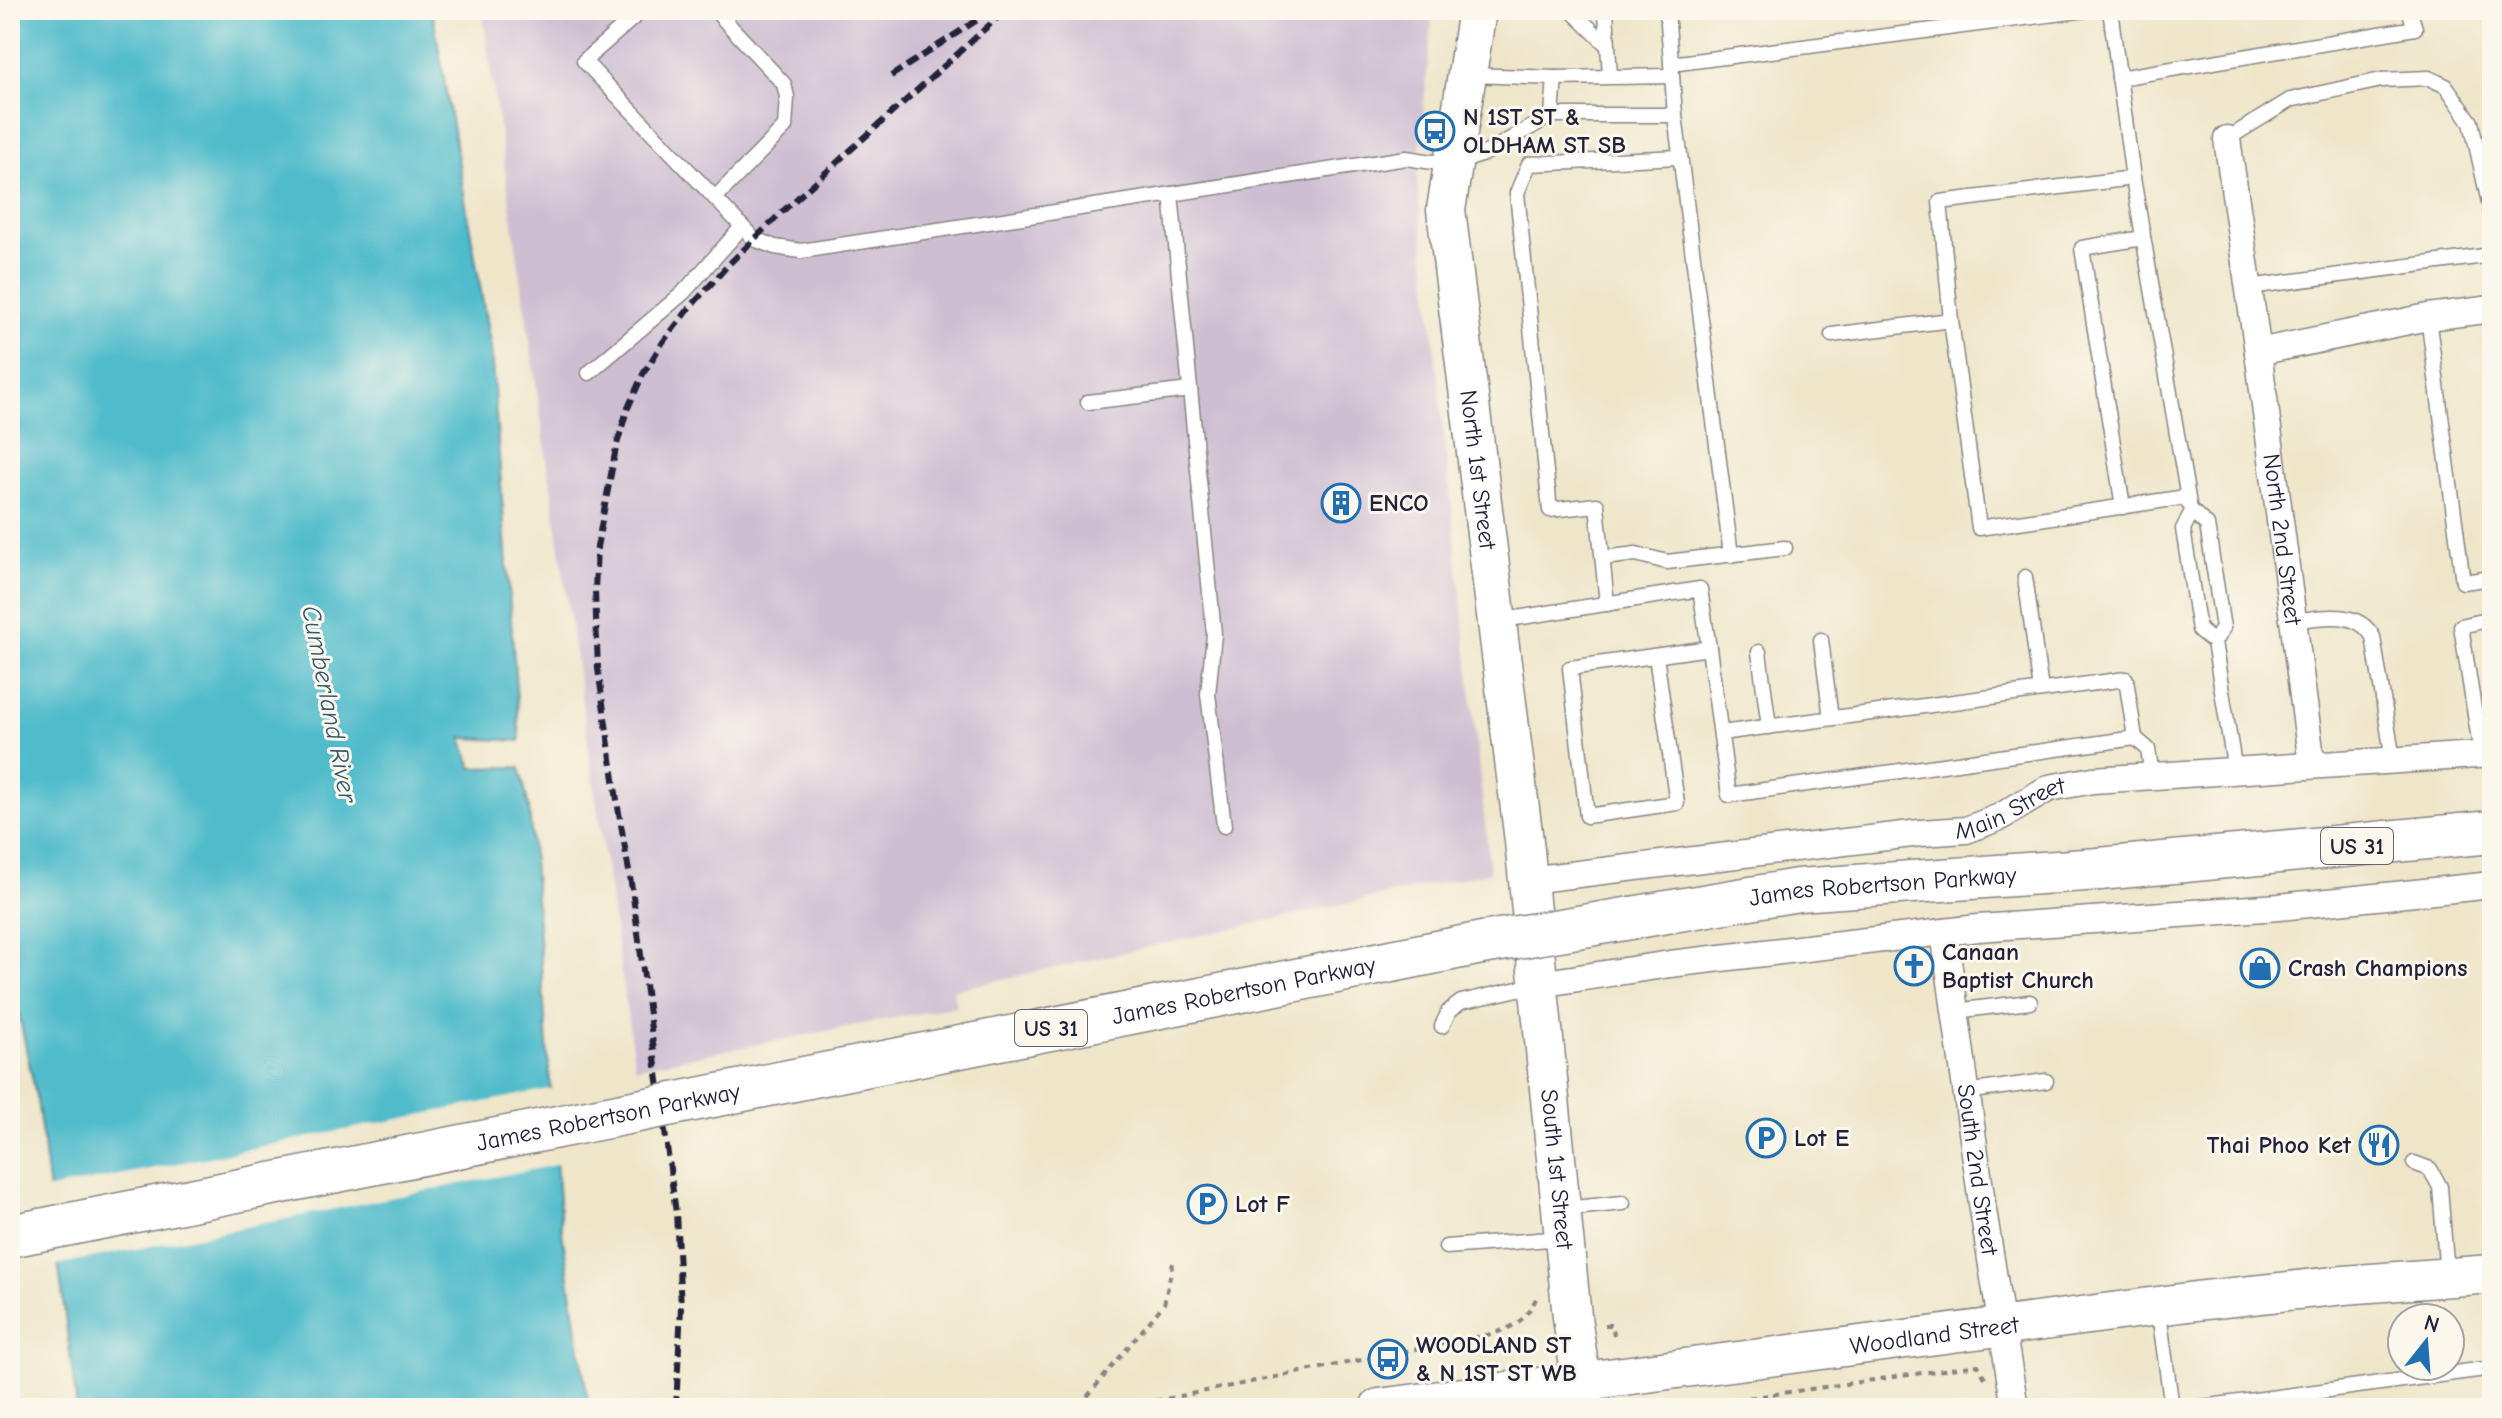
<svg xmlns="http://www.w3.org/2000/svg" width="2502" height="1418" font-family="'Comic Neue',sans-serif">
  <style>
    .industrial { fill: #cebed2 }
    .water { fill: #4fbbcb; stroke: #386e83; stroke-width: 2 }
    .pier { fill: #efe6ca }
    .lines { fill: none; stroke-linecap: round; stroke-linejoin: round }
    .lane-casing { stroke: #888482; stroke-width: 17 }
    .street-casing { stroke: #888482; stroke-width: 29 }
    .secondary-casing { stroke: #888482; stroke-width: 41 }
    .primary-casing { stroke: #888482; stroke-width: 45 }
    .path { stroke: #888482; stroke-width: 4; stroke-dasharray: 6 6; stroke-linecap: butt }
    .lane { stroke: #fff; stroke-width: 14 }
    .street { stroke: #fff; stroke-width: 26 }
    .secondary { stroke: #fff; stroke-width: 38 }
    .primary { stroke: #fff; stroke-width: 42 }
    .rail { stroke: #22223b; stroke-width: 6; stroke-dasharray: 12 6; stroke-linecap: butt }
    .primary-bridge-casing { stroke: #888482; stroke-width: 45; stroke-linecap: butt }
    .primary-bridge { stroke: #fff; stroke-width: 42 }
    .labels { text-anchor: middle; stroke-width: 6; stroke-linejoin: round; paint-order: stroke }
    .shield { fill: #fbf7ec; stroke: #636270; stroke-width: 2 }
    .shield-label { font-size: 22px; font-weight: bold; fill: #22223b }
    .poi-label { font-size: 24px; font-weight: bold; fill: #22223b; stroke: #fbf7ec; text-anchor: start }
    .street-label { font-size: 24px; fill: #22223b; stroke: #fbf7ec }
    .water-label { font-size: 26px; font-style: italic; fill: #32586d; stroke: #fbf7ec }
  </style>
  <rect width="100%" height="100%" fill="#fbf7ec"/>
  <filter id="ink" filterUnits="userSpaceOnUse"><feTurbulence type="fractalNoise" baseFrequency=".0125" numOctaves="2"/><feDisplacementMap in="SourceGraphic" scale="16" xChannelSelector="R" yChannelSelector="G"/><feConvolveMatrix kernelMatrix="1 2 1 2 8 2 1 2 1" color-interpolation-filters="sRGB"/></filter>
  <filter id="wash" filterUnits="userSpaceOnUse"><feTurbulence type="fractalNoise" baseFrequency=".006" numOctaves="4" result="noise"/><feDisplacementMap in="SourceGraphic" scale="32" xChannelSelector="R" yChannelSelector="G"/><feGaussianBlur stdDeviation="1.8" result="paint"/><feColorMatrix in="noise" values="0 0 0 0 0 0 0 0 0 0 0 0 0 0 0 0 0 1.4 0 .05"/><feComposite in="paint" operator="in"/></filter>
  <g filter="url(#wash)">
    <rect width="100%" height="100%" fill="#efe6ca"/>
    <polygon class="industrial" points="482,10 1433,10 1417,180 1490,872 953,990 956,1006 635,1068"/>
    <polygon class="water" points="10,10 432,10 491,349 520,741 462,738 472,768 520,767 529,808 561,1226 589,1408 77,1408 38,1106 10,971"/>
    <polygon class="pier" points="554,1088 560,1164 55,1265 45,1190"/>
  </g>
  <g filter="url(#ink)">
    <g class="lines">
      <g class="lane-casing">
        <g id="lane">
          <polyline points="642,10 584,61 754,239 775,247 801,251 1406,158 1453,165 1486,153 1552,115 1675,115"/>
          <polyline points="715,10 784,84 787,97 785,127 715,198"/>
          <polyline points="1571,10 1608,46 1610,75"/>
          <polyline points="1606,10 1608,46"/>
          <polyline points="1667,10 1675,115 1731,555"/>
          <polyline points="2110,10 2133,178 1940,202 1951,320 1979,528 2186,497"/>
          <polyline points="1671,64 2086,10"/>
          <polyline points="1469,75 1555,78 1672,76"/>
          <polyline points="2119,78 2415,28 2409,10"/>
          <polyline points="1552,115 1555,78"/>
          <polyline points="2227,139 2290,100 2381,80 2429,78 2446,86 2471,122 2492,216"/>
          <polyline points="2133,178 2189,504"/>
          <polyline points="1171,194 1214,634 1208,694 1224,826"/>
          <polyline points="2249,287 2492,255"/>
          <polyline points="2428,317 2463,582 2492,578"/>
          <polyline points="1832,335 1951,320"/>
          <polyline points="589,373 683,293 742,227"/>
          <polyline points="1088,402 1190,390"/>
          <polyline points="2123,507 2082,248 2143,238"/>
          <polyline points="1603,558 1636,554 1667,562 1785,548"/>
          <polyline points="2025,577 2041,690"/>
          <polyline points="1607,604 1597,505 1550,510 1517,193 1529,164 1680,157"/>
          <polyline points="1497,621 1700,589 1709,648 1570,668 1587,816 1677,803 1656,656"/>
          <path d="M2294 621C2320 617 2358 609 2373 637L2393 760"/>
          <polyline points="1821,640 1831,718"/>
          <polyline points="2214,642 2199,630 2183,529 2192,511 2207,525 2223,628 2214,642 2235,771"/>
          <polyline points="1709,648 1729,795 2135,738 2126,679 1721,733"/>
          <polyline points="1759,652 1769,727"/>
          <polyline points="2476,721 2492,719"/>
          <polyline points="2135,738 2148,749 2152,776"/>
          <polyline points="2481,753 2461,626 2492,619"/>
          <polyline points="1955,1011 2030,1002"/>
          <polyline points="1442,1026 1449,1011 1461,1002 1535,985"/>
          <polyline points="1966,1092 2046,1081"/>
          <polyline points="2414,1163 2430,1169 2440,1187 2447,1276"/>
          <polyline points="1563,1209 1623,1203"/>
          <polyline points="1446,1247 1563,1238"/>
          <polyline points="2158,1306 2172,1408"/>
          <polyline points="2195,1408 2492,1368"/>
        </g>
      </g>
      <g class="street-casing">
        <g id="street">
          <path id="s1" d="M2227 139 2258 352 2312 765"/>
          <polyline points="2258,352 2428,317 2492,309"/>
          <path id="s2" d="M1528 880 1920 833 1966 830 2000 817 2049 788 2093 780 2492 754"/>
          <path id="s3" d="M1944 932 1983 1210 2015 1408"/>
          <polyline points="1539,984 1670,964 1978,928 2279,907 2492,885"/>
        </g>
      </g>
      <g class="secondary-casing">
        <g id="secondary">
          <path id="s4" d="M1477 10 1446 210 1524 841 1572 1317 1585 1408"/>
          <path id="s5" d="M1379 1408 2196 1301 2344 1285 2492 1274"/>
        </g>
      </g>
      <g class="primary-casing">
        <polyline id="primary" points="2099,869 2492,832"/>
      </g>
      <g class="path">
        <polyline points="1605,1325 1612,1325 1614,1335"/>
        <polyline points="1085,1408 1086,1398 1164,1304 1173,1263"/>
        <path d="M1120 1408 1487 1335C1517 1327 1525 1321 1539 1293"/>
        <polyline points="1678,1408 1978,1365 1985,1378"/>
      </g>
      <use href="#lane" class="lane"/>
      <use href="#street" class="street"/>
      <use href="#secondary" class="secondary"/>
      <use href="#primary" class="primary"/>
      <g class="rail">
        <polyline points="891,76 988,13"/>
        <polyline points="676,1408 681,1307 676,1213 632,889 618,807 598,669 595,591 597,547 616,448 627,410 643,374 663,342 687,311 728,265 783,211 1006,10"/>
      </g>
      <g class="primary-bridge-casing">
        <g id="primary-bridge">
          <path id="s6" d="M10 1236 1482 943 1798 890 2099 869"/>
        </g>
      </g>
      <use href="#primary-bridge" class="primary-bridge"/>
    </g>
  </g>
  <defs>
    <g id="bus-ring" transform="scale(2)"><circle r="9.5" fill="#fbf7ec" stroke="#1f6fb2" stroke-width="1.5"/><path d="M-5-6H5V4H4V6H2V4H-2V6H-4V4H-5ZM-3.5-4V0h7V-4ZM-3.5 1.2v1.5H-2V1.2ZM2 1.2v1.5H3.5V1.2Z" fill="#1f6fb2"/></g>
    <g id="building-ring" transform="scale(2)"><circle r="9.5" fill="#fbf7ec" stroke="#1f6fb2" stroke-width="1.5"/><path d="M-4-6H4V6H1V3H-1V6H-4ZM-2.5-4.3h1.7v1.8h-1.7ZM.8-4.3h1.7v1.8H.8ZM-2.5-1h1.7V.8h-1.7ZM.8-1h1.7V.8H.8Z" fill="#1f6fb2"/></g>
    <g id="church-ring" transform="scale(2)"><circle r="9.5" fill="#fbf7ec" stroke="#1f6fb2" stroke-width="1.5"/><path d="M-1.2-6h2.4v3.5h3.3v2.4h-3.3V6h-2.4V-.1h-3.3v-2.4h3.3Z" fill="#1f6fb2"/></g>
    <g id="shop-ring" transform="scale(2)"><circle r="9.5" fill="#fbf7ec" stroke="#1f6fb2" stroke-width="1.5"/><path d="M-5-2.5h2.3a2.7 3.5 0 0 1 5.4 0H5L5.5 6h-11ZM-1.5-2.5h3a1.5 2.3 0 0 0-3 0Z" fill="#1f6fb2"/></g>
    <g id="parking-ring" transform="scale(2)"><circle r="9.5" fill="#fbf7ec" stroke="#1f6fb2" stroke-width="1.5"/><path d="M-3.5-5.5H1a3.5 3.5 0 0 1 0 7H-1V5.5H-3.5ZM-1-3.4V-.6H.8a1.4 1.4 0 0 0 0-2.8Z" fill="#1f6fb2"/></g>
    <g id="restaurant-ring" transform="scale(2)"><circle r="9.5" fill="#fbf7ec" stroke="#1f6fb2" stroke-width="1.5"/><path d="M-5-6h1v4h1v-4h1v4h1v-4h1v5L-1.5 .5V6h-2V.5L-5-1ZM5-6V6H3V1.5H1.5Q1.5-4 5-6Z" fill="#1f6fb2"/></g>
  </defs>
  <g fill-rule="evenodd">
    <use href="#bus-ring" x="1435" y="131"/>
    <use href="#building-ring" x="1341" y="503"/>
    <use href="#church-ring" x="1914" y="966"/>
    <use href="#shop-ring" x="2260" y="968"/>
    <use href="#parking-ring" x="1766" y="1138"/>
    <use href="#restaurant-ring" x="2379" y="1145"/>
    <use href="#parking-ring" x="1207" y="1204"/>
    <use href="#bus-ring" x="1388" y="1359"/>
  </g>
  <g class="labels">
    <g class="shield">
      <rect x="2321" y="828" width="72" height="36" rx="6"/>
      <rect x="1015" y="1010" width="72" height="36" rx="6"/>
    </g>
    <g class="shield-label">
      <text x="2357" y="854">US 31</text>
      <text x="1051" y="1036">US 31</text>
    </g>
    <g class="poi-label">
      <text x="1463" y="125">N 1ST ST &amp;<tspan x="1463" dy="28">OLDHAM ST SB</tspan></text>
      <text x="1369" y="511">ENCO</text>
      <text x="1942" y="960">Canaan<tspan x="1942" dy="28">Baptist Church</tspan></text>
      <text x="2288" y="976">Crash Champions</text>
      <text x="1794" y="1146">Lot E</text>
      <text x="2351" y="1153" text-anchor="end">Thai Phoo Ket</text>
      <text x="1235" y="1212">Lot F</text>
      <text x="1416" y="1353">WOODLAND ST<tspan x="1416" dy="28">&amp; N 1ST ST WB</tspan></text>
    </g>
    <g class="street-label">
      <text dy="8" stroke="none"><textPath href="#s4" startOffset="464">North 1st Street</textPath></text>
      <text dy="8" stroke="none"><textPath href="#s1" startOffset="404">North 2nd Street</textPath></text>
      <text dy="8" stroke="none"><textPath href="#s2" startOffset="490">Main Street</textPath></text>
      <text dy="8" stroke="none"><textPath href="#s6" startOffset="1906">James Robertson Parkway</textPath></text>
      <text dy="8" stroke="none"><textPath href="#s6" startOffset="1258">James Robertson Parkway</textPath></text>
      <text dy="8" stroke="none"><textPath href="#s6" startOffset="610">James Robertson Parkway</textPath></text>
      <text dy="8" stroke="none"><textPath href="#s4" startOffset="1168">South 1st Street</textPath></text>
      <text dy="8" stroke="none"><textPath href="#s3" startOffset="240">South 2nd Street</textPath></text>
      <text dy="8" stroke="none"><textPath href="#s5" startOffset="560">Woodland Street</textPath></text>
    </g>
    <g class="water-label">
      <text transform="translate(330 704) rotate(79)" y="9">Cumberland River</text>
    </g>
  </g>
  <rect width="2502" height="1418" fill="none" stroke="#fbf7ec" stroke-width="40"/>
  <g transform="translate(2426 1342) rotate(17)"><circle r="38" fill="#fbf7ec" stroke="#a4a2a5" stroke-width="2"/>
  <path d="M0-6L14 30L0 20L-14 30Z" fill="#1f6fb2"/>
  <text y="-12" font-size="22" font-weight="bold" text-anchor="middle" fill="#22223b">N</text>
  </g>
</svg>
